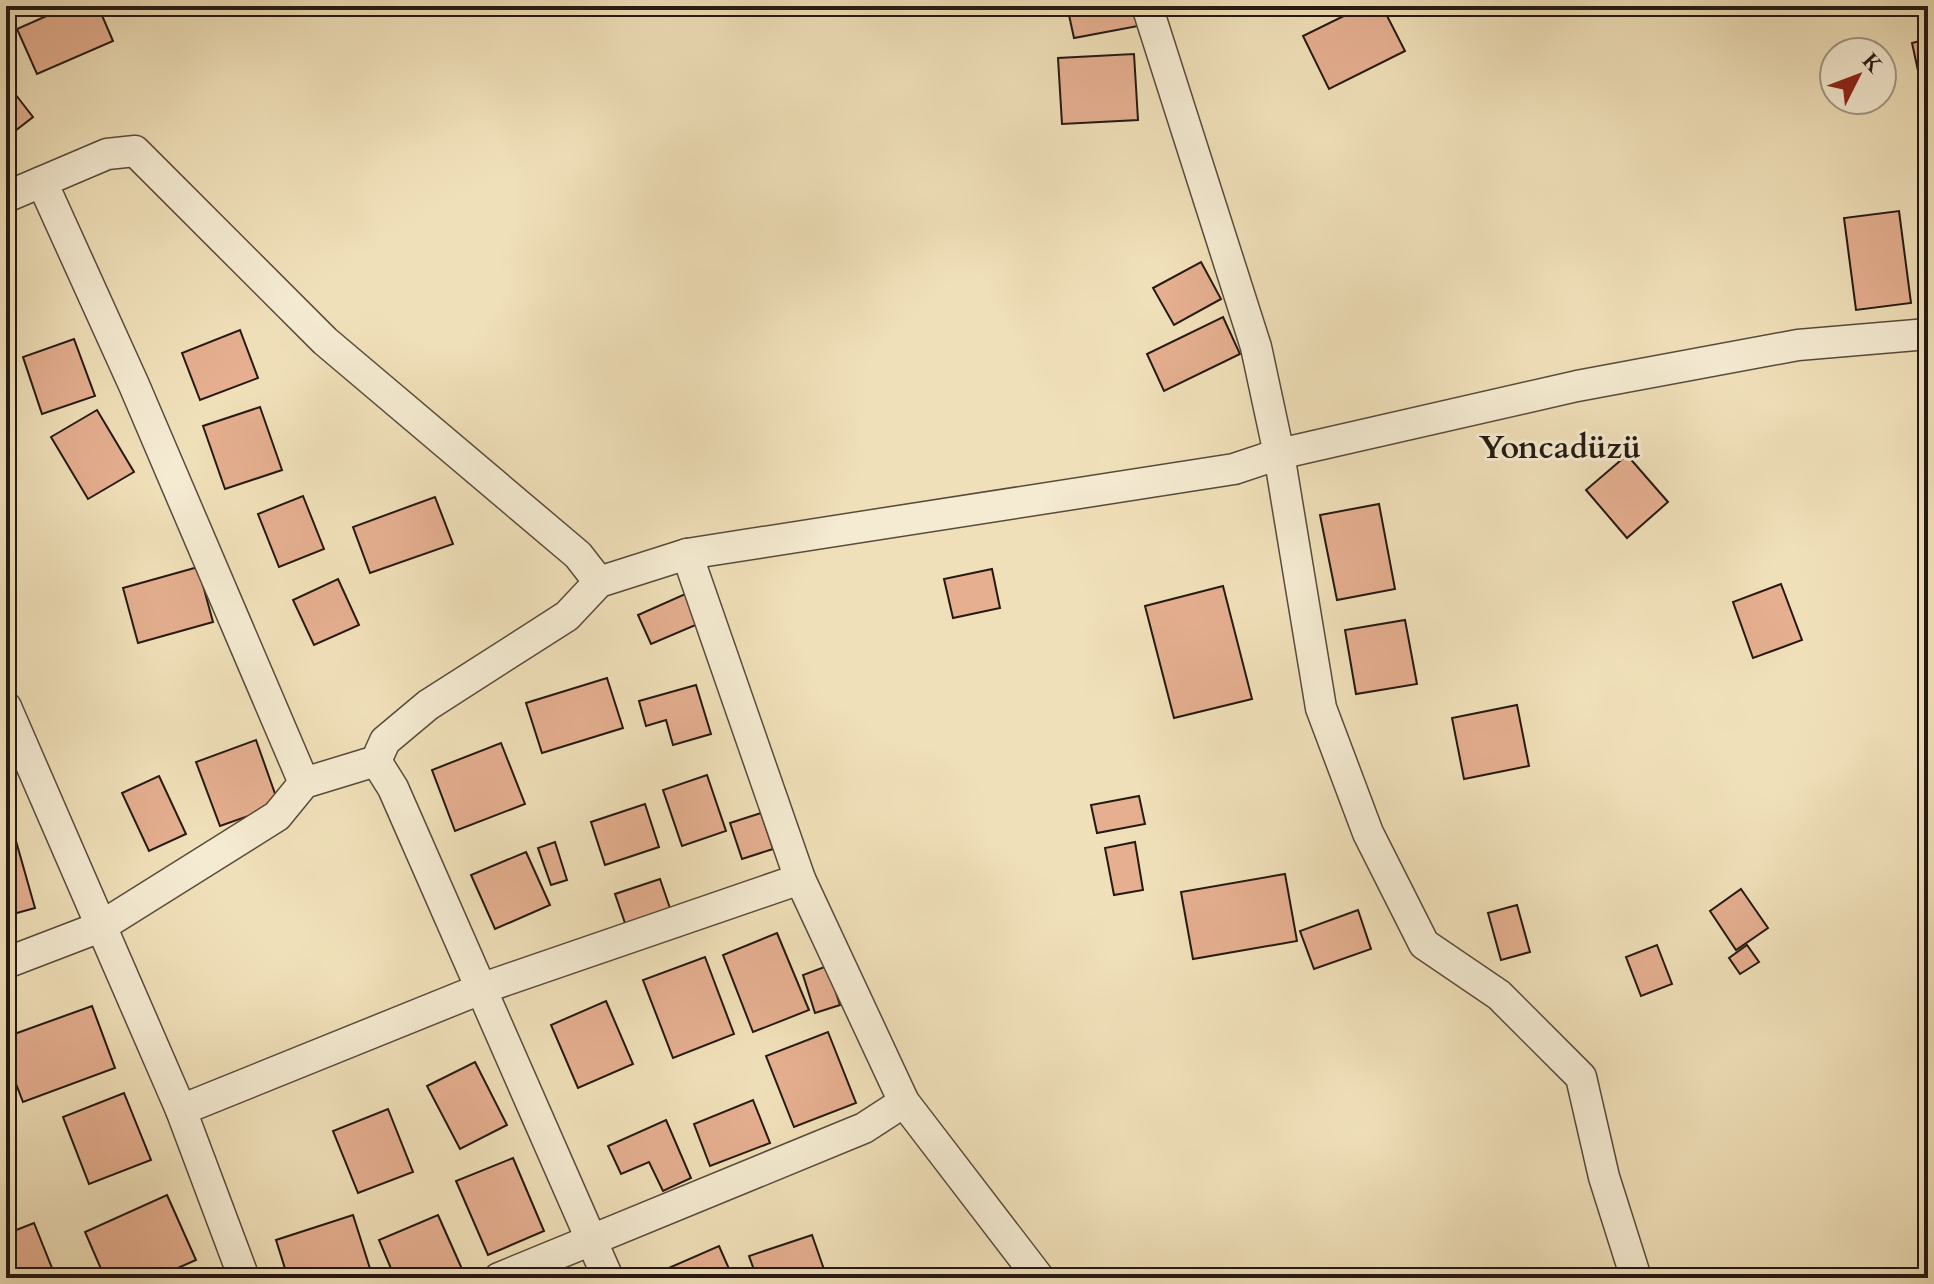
<svg xmlns="http://www.w3.org/2000/svg" width="1934" height="1284" font-family="Cardo,serif">
  <style>
    .building { fill: #e5af90; stroke: #251913; stroke-width: 2 }
    .lines { fill: none; stroke-linecap: round; stroke-linejoin: round }
    .minor-casing { stroke: #584b3c; stroke-width: 33 }
    .minor { stroke: #f5ebd2; stroke-width: 30 }
    .labels { text-anchor: middle; stroke-width: 6; stroke-linejoin: round; paint-order: stroke }
    .quarter-label { font-size: 32px; font-weight: bold; fill: #251913; stroke: #f5ebd2 }
  </style>
  <rect width="100%" height="100%" fill="#f0e0b9"/>
  <filter id="stains"><feTurbulence type="fractalNoise" baseFrequency=".0025" numOctaves="4"/><feColorMatrix values="0 0 0 0 .2 0 0 0 0 .09 0 0 0 0 .02 0 0 0 .5 -.17"/></filter>
  <radialGradient id="worn" r=".72"><stop offset=".6" stop-color="#630" stop-opacity="0"/><stop offset="1" stop-color="#630" stop-opacity=".3"/></radialGradient>
  <g class="building">
    <polygon points="69,6 98,6 113,41 37,74 17,29"/>
    <polygon points="1067,6 1134,6 1138,26 1074,38"/>
    <polygon points="1364,6 1382,6 1405,51 1329,89 1303,36"/>
    <polygon points="1928,39 1928,102 1925,103 1912,43"/>
    <polygon points="1134,54 1138,120 1062,124 1058,58"/>
    <polygon points="12,90 33,117 6,138 6,95"/>
    <polygon points="1899,211 1911,303 1856,310 1844,218"/>
    <polygon points="1201,262 1221,299 1174,325 1153,288"/>
    <polygon points="1223,317 1240,354 1164,391 1147,354"/>
    <polygon points="240,330 258,378 200,400 182,353"/>
    <polygon points="74,339 95,396 42,414 23,357"/>
    <polygon points="260,407 282,470 225,489 203,426"/>
    <polygon points="97,410 134,472 88,499 51,437"/>
    <polygon points="1627,455 1668,502 1627,538 1586,490"/>
    <polygon points="303,496 324,549 279,567 258,514"/>
    <polygon points="435,497 453,544 370,573 353,527"/>
    <polygon points="1379,504 1395,589 1337,600 1320,515"/>
    <polygon points="198,567 213,622 138,643 123,588"/>
    <polygon points="992,569 1000,608 953,618 944,579"/>
    <polygon points="338,579 359,625 314,645 293,600"/>
    <polygon points="1781,584 1802,640 1753,658 1733,602"/>
    <polygon points="1223,586 1252,699 1174,718 1145,606"/>
    <polygon points="692,591 705,621 651,644 638,615"/>
    <polygon points="1405,620 1417,684 1356,694 1345,630"/>
    <polygon points="607,678 623,728 542,753 526,703"/>
    <polygon points="696,685 711,734 673,745 666,720 646,726 639,701"/>
    <polygon points="1517,705 1529,766 1464,779 1452,718"/>
    <polygon points="256,740 279,805 220,826 196,762"/>
    <polygon points="501,743 525,804 455,831 432,770"/>
    <polygon points="707,775 726,831 682,846 663,790"/>
    <polygon points="159,776 186,834 149,851 122,793"/>
    <polygon points="1139,796 1145,824 1097,833 1091,805"/>
    <polygon points="645,804 659,847 605,865 591,822"/>
    <polygon points="761,813 773,849 742,859 730,823"/>
    <polygon points="14,834 35,908 6,916 6,836"/>
    <polygon points="555,842 567,880 551,885 538,848"/>
    <polygon points="1135,842 1143,890 1114,895 1105,848"/>
    <polygon points="526,852 550,905 495,929 471,875"/>
    <polygon points="1285,874 1297,941 1193,959 1181,892"/>
    <polygon points="660,879 671,911 626,926 615,894"/>
    <polygon points="1741,889 1768,928 1736,950 1710,911"/>
    <polygon points="1517,905 1530,952 1501,960 1488,913"/>
    <polygon points="1358,910 1371,949 1314,969 1300,931"/>
    <polygon points="777,933 809,1010 753,1032 723,955"/>
    <polygon points="1657,945 1672,984 1641,996 1626,957"/>
    <polygon points="1747,945 1759,962 1740,974 1729,958"/>
    <polygon points="705,957 734,1034 673,1058 643,980"/>
    <polygon points="827,966 840,1005 815,1013 803,975"/>
    <polygon points="606,1001 633,1064 578,1088 551,1025"/>
    <polygon points="92,1006 115,1068 23,1102 6,1058 6,1037"/>
    <polygon points="828,1032 856,1103 794,1127 766,1056"/>
    <polygon points="475,1062 507,1125 460,1149 427,1086"/>
    <polygon points="124,1093 151,1160 89,1184 63,1117"/>
    <polygon points="753,1100 770,1143 710,1166 694,1124"/>
    <polygon points="388,1109 413,1172 358,1193 333,1131"/>
    <polygon points="666,1120 691,1178 663,1191 649,1162 621,1174 608,1146"/>
    <polygon points="513,1158 544,1231 488,1255 456,1181"/>
    <polygon points="167,1195 196,1260 155,1278 105,1278 85,1232"/>
    <polygon points="353,1215 373,1278 288,1278 276,1240"/>
    <polygon points="438,1215 462,1269 440,1278 395,1278 379,1240"/>
    <polygon points="34,1223 56,1278 6,1278 6,1234"/>
    <polygon points="812,1235 827,1278 757,1278 749,1256"/>
    <polygon points="719,1246 733,1278 657,1278 655,1274"/>
  </g>
  <g class="lines">
    <g class="minor-casing">
      <g id="minor">
        <polyline points="1147,6 1256,347 1279,454 1321,708 1368,833 1424,944 1499,995 1581,1077 1604,1177 1636,1278"/>
        <polyline points="42,182 134,385 304,783"/>
        <polyline points="6,197 107,154 135,151 325,341 578,555 599,582"/>
        <polyline points="687,554 800,879 904,1102 1039,1278"/>
        <polyline points="6,707 181,1110 244,1278"/>
        <polyline points="376,761 393,788 608,1278"/>
        <polyline points="6,963 100,927 277,816 304,783 376,761 385,741 428,705 567,616 599,582 687,554 1234,469 1279,454 1577,386 1798,345 1928,334"/>
        <polyline points="181,1110 483,988 800,879"/>
        <polyline points="499,1278 864,1128 904,1102"/>
      </g>
    </g>
    <use href="#minor" class="minor"/>
  </g>
  <g class="labels">
    <g class="quarter-label">
      <text x="1560" y="458">Yoncadüzü</text>
    </g>
  </g>
  <rect width="1934" height="1284" fill="none" stroke="#f0e0b9" stroke-width="32"/>
  <rect x="8" y="8" width="1918" height="1268" fill="none" stroke="#251913" stroke-width="4"/>
  <rect x="16" y="16" width="1902" height="1252" fill="none" stroke="#251913" stroke-width="2"/>
  <g transform="translate(1858 76) rotate(48)"><circle r="38" fill="#f5ebd2" stroke="#a29786" stroke-width="2"/>
  <path d="M0-6L14 30L0 20L-14 30Z" fill="#8f2418"/>
  <text y="-12" font-size="22" font-weight="bold" text-anchor="middle" fill="#251913">K</text>
  </g>
  <rect width="100%" height="100%" filter="url(#stains)"/>
  <rect width="100%" height="100%" fill="url(#worn)"/>
</svg>
